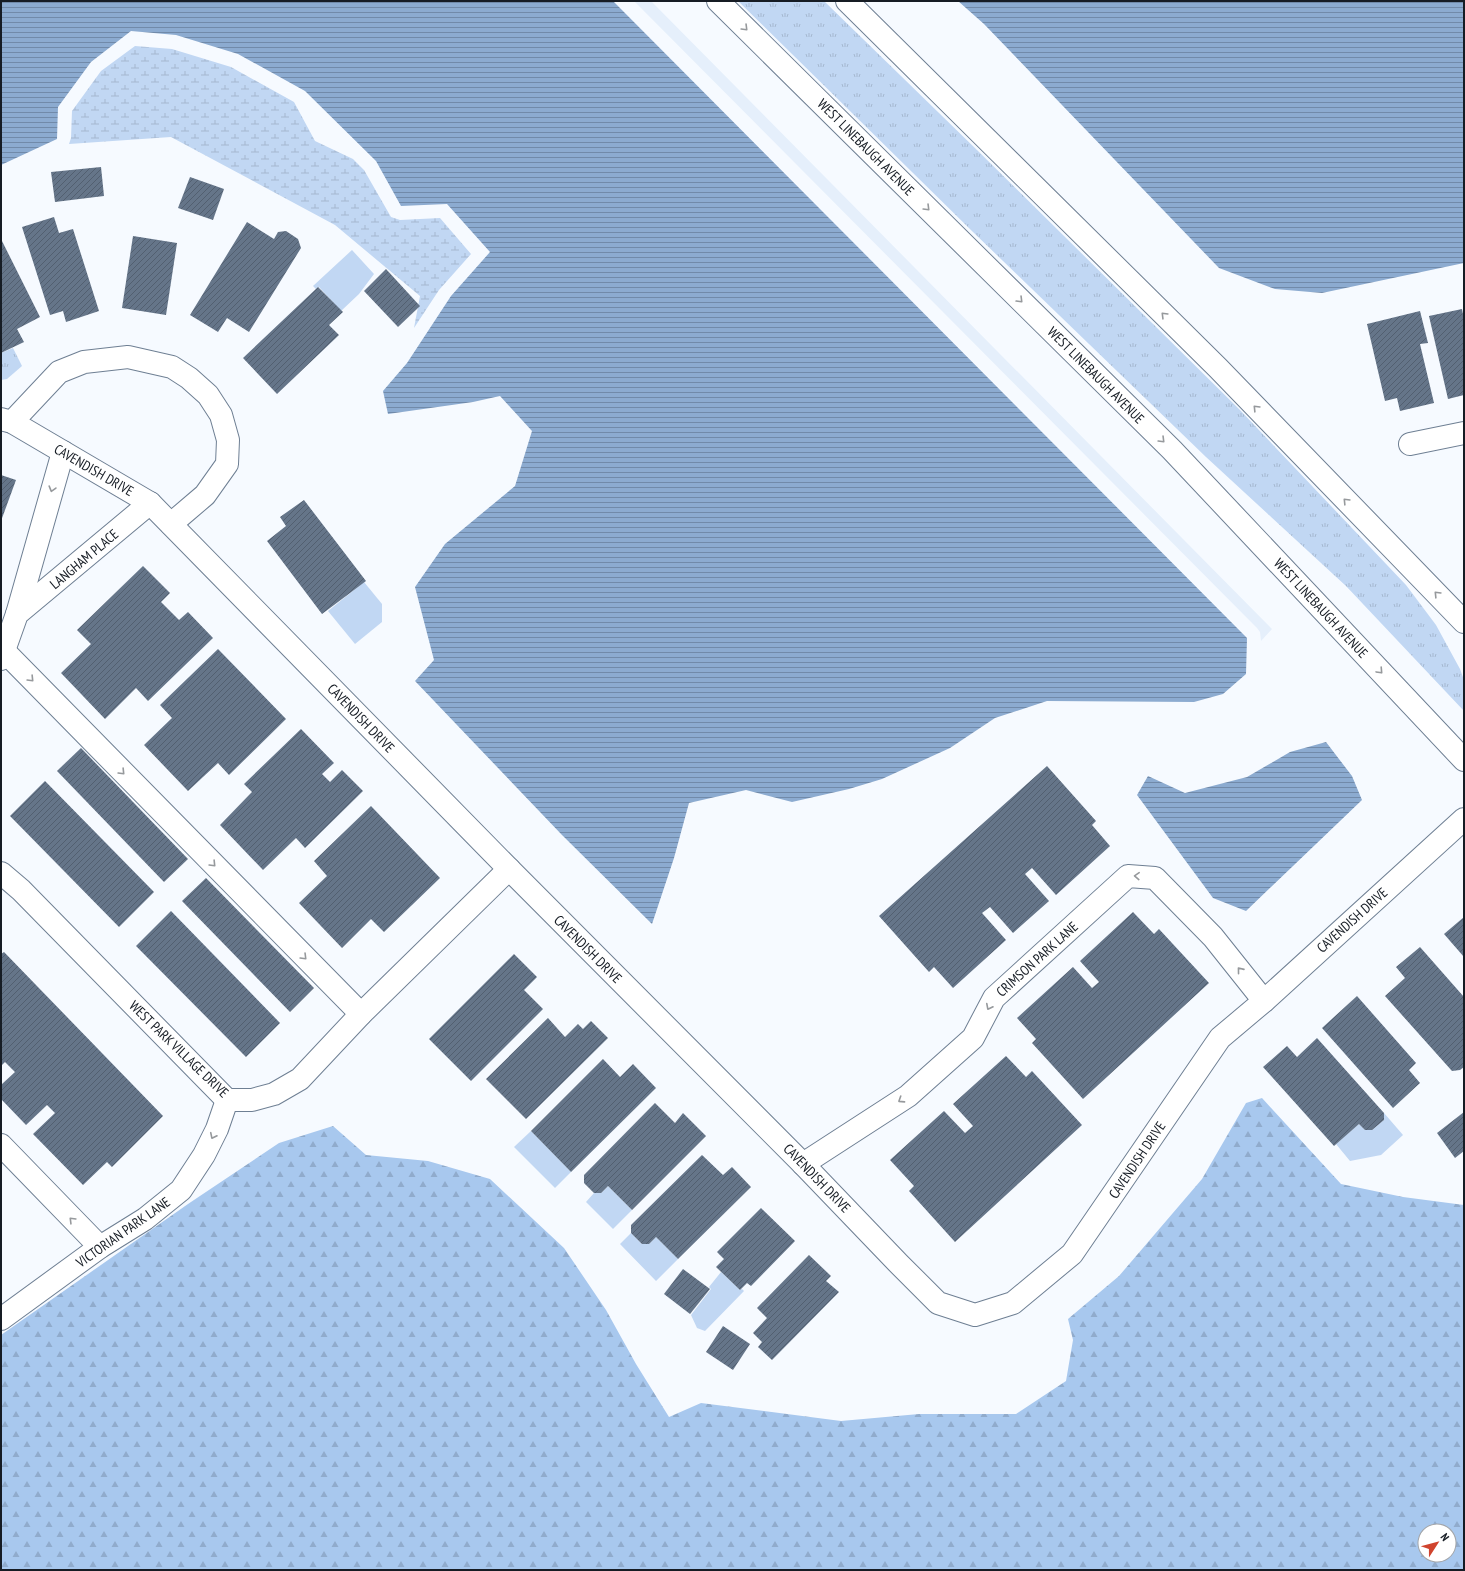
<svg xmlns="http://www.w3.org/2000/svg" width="1465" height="1571" font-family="'PT Sans Narrow',sans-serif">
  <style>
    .built { fill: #e5effb }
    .grass { fill: url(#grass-tufts) }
    .forest { fill: url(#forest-firs); fill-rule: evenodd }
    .wetland { fill: url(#wetland-marsh) }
    .green { fill: #c1d7f3 }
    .water { fill: url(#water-rules) }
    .building { fill: url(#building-hatch) }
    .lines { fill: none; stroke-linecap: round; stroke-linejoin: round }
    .minor-casing { stroke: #6e7f93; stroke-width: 24 }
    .major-casing { stroke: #6e7f93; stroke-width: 24 }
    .minor { stroke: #fff; stroke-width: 22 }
    .major { stroke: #fff; stroke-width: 22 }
    .oneway { stroke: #96999c }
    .labels { text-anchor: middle; stroke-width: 3; stroke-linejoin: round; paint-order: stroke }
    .street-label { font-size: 14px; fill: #161c24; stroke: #fff }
  </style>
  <defs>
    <pattern id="grass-tufts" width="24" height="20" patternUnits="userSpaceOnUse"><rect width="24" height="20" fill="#c1d7f3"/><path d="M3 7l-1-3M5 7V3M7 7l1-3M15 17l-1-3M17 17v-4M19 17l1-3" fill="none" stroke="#a5b8d0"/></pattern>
    <pattern id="forest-firs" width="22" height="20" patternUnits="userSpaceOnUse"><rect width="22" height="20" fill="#a8c8ee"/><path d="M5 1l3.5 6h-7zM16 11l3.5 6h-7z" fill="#90abcc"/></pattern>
    <pattern id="wetland-marsh" width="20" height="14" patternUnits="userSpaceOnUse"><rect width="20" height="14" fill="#c1d7f3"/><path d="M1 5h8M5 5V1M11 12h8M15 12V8" fill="none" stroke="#a5b8d0"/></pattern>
    <pattern id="water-rules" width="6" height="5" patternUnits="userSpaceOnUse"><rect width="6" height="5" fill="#8cabd0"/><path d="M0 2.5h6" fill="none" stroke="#718aa9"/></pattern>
    <pattern id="building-hatch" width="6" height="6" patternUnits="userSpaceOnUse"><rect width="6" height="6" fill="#657589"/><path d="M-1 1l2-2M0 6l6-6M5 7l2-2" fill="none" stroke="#525f70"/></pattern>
  </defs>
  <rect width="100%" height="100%" fill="#f6faff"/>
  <polygon class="built" points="634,1 651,1 1272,629 1261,641 1260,632 1257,628"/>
  <g class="grass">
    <polygon points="738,1 824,1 977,150 1239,409 1406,585 1436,625 1460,669 1464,680 1464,711 1346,586 1206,457 973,232"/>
    <polygon points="13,348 22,366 7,379 1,380 1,353"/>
  </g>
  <path class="forest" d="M1262 1098 1341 1184 1403 1197 1464 1205V1570H1V1335L188 1204 279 1143 333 1126 366 1155 428 1161 490 1179 564 1248 606 1310 636 1364 669 1417 701 1403 841 1421 919 1414H1016L1066 1381 1073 1340 1068 1319 1119 1276 1202 1179 1246 1103ZM1425 1531H1449V1555H1425Z"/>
  <polygon class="wetland" points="135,46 172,49 231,67 294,102 315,141 353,159 364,170 391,217 400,220 440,218 471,254 439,290 414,328 420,296 335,225 171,137 69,144 71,138 72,111 101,71"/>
  <g class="green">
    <polygon points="352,250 374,274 359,294 341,311 319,287 316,289 313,286"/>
    <polygon points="364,582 382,604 382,622 355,644 328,611"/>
    <polygon points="1384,1113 1403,1135 1381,1155 1350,1161 1336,1144 1359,1124 1365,1130 1372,1130 1384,1120"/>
    <polygon points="531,1131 571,1172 555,1188 514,1147"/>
    <polygon points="608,1186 632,1210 613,1229 586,1202 594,1193 601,1193"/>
    <polygon points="631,1233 642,1244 649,1244 656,1237 678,1259 656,1281 620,1244"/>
    <polygon points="721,1272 740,1290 742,1289 744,1291 705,1331 697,1328 691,1315 711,1289 709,1287"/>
  </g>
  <g class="water">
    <polygon points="1,1 613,1 1247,638 1246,674 1223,694 1194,702 1047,701 995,718 950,748 882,779 849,789 792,802 746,790 689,803 674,858 652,924 562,835 415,681 434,660 415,587 445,544 515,486 532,431 500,396 473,402 388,414 383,391 407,363 451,296 490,252 447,204 401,206 376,161 305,91 238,54 176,35 131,31 91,62 58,107 57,139 1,165"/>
    <polygon points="958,1 1464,1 1464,263 1322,293 1275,289 1219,268 984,24"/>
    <polygon points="1326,742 1352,776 1362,800 1246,911 1213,898 1137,795 1148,776 1185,793 1247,777 1290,752"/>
  </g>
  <g class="building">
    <polygon points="101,167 104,196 55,202 51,172"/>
    <polygon points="190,177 224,189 213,220 178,208"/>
    <polygon points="54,217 59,233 73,229 99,311 66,322 63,311 50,315 22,227"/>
    <polygon points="247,222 274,239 278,232 286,231 298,239 301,248 249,332 227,318 218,332 190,315"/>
    <polygon points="133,236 177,243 166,315 122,308"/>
    <polygon points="1,239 40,317 17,329 24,342 1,353"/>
    <polygon points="386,269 420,306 398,327 364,291"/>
    <polygon points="318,287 343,312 329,325 339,335 277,394 243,358"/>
    <polygon points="1462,309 1464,320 1464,395 1448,399 1429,316"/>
    <polygon points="1420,311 1428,343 1420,344 1434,403 1400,411 1397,398 1385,401 1367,324"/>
    <polygon points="1,475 16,480 1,521"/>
    <polygon points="304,500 366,581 322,614 267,541 286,526 280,517"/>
    <polygon points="143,566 170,593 161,602 179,620 188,612 213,638 148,701 136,688 105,719 61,673 91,644 77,630"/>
    <polygon points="218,649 286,719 229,775 218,763 188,791 144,745 172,718 160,705"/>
    <polygon points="301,729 334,763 322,774 330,782 342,770 363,791 305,848 296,838 263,870 220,825 252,792 244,784"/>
    <polygon points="81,748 188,859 164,882 57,771"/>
    <polygon points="1047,766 1096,821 1092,825 1110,846 1056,895 1032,868 1025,874 1049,901 1013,933 990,907 982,913 1006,940 953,988 934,967 929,972 879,916"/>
    <polygon points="45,781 154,892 119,927 10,816"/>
    <polygon points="371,806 440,878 384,932 371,919 342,948 299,903 327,876 314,861"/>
    <polygon points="206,878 314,988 290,1012 182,901"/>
    <polygon points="171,911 280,1023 246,1057 136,946"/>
    <polygon points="1133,912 1154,934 1159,929 1209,983 1083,1099 1032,1043 1036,1039 1017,1018 1073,967 1092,988 1099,982 1080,961"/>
    <polygon points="1464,917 1464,957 1444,934"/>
    <polygon points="1420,947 1464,997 1464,1067 1460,1070 1452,1071 1385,996 1405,978 1396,967"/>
    <polygon points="4,952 163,1116 112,1167 107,1162 83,1185 33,1134 55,1113 47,1105 26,1125 1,1099 1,1085 15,1072 5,1062 1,1066 1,954"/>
    <polygon points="514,954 537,977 524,990 543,1009 471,1081 429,1039"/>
    <polygon points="1357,996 1416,1063 1409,1070 1420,1083 1393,1108 1322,1028"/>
    <polygon points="548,1018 565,1037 578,1024 583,1029 591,1021 608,1038 526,1119 486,1079"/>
    <polygon points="1317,1038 1384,1113 1384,1120 1372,1130 1365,1130 1359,1124 1334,1146 1263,1067 1287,1046 1297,1057"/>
    <polygon points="1006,1056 1026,1077 1032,1071 1082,1125 955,1242 909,1191 914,1186 890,1160 944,1111 965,1133 973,1126 953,1104"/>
    <polygon points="603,1059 620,1077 633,1064 656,1088 571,1172 531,1131"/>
    <polygon points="655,1103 675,1123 683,1113 706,1136 632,1210 608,1186 601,1193 594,1193 584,1183 584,1175"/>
    <polygon points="1464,1112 1464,1151 1455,1158 1437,1133"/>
    <polygon points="702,1155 723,1175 732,1167 751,1187 678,1259 656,1237 649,1244 642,1244 631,1233 631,1225"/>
    <polygon points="761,1208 795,1241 752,1285 751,1286 747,1283 740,1290 716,1267 724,1259 717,1252"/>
    <polygon points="809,1255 831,1276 826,1281 839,1292 772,1360 758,1347 762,1342 753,1333 767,1318 757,1308"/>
    <polygon points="683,1269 710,1289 690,1314 664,1294"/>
    <polygon points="723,1326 750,1344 733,1370 706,1352"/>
  </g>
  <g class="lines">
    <g class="minor-casing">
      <g id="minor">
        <polyline points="1,419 12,422 150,503 509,869 803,1164 899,1264 938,1303 975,1315 1013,1303 1072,1254 1220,1038 1264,1001 1464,819"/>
        <polyline points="12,422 59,372 84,362 128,357 172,367 189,378 208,395 221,415 228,440 227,464 205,495 171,524"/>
        <polyline points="1410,444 1464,433"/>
        <polyline points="17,614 63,452"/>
        <polyline points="4,651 361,1014"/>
        <polyline points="1,659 17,614 150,503"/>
        <polyline points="1,873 21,890 227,1100 252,1100 274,1094 300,1079 361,1014 509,869"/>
        <polyline points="1,1145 100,1247"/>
        <polyline points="803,1164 908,1096 973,1038 994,998 1128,876 1155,878 1213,937 1264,1001"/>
        <polyline points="1,1319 100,1247 145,1219 181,1190 204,1155 217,1129 227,1100"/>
      </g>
    </g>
    <g class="major-casing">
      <g id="major">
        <polyline points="718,1 1172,450 1464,760"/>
        <polyline points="847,1 1218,368 1464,622"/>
      </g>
    </g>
    <use href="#minor" class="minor"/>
    <use href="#major" class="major"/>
  </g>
  <defs><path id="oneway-chevron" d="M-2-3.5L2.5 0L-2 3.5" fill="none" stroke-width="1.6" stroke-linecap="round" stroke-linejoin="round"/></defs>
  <g class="oneway">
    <use href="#oneway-chevron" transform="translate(745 28) rotate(45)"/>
    <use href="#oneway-chevron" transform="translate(927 208) rotate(45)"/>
    <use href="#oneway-chevron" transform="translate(1020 300) rotate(45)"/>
    <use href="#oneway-chevron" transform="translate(1164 315) rotate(-135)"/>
    <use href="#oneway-chevron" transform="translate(1256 408) rotate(-134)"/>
    <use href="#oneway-chevron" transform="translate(1162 440) rotate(45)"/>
    <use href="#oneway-chevron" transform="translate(52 489) rotate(106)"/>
    <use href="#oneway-chevron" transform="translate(1346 501) rotate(-134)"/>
    <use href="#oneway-chevron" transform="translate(1437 594) rotate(-134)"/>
    <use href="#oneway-chevron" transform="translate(1380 671) rotate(47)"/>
    <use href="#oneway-chevron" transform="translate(31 679) rotate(46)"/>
    <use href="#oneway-chevron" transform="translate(122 772) rotate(46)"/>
    <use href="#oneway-chevron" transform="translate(213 864) rotate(46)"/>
    <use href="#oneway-chevron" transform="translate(1137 876) rotate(-177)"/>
    <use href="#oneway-chevron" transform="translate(304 957) rotate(45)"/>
    <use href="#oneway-chevron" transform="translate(1240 970) rotate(-129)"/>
    <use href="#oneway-chevron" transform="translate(989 1007) rotate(117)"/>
    <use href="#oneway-chevron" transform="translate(901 1100) rotate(147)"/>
    <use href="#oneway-chevron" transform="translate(213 1136) rotate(116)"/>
    <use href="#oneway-chevron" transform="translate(72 1220) rotate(-135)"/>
  </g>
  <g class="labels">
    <g class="street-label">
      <text transform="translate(866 147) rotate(45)" y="5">WEST LINEBAUGH AVENUE</text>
      <text transform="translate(1096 375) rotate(45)" y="5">WEST LINEBAUGH AVENUE</text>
      <text transform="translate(94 470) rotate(30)" y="5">CAVENDISH DRIVE</text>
      <text transform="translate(84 559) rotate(-40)" y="5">LANGHAM PLACE</text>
      <text transform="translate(1321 608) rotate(47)" y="5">WEST LINEBAUGH AVENUE</text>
      <text transform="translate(361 718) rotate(46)" y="5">CAVENDISH DRIVE</text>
      <text transform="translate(1352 920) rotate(-42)" y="5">CAVENDISH DRIVE</text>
      <text transform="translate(588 949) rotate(45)" y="5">CAVENDISH DRIVE</text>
      <text transform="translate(1037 959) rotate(-42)" y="5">CRIMSON PARK LANE</text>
      <text transform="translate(179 1049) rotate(44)" y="5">WEST PARK VILLAGE DRIVE</text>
      <text transform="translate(1137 1160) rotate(-56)" y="5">CAVENDISH DRIVE</text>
      <text transform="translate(817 1178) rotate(46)" y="5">CAVENDISH DRIVE</text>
      <text transform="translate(123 1232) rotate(-35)" y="5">VICTORIAN PARK LANE</text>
    </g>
  </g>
  <rect width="1465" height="1571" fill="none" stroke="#161c24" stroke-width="4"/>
  <g transform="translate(1437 1543) rotate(54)"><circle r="19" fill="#ffffff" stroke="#a2a4a7"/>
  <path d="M0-3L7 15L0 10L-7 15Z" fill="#d0442e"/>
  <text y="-6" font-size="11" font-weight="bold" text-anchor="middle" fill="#161c24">N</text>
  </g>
</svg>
